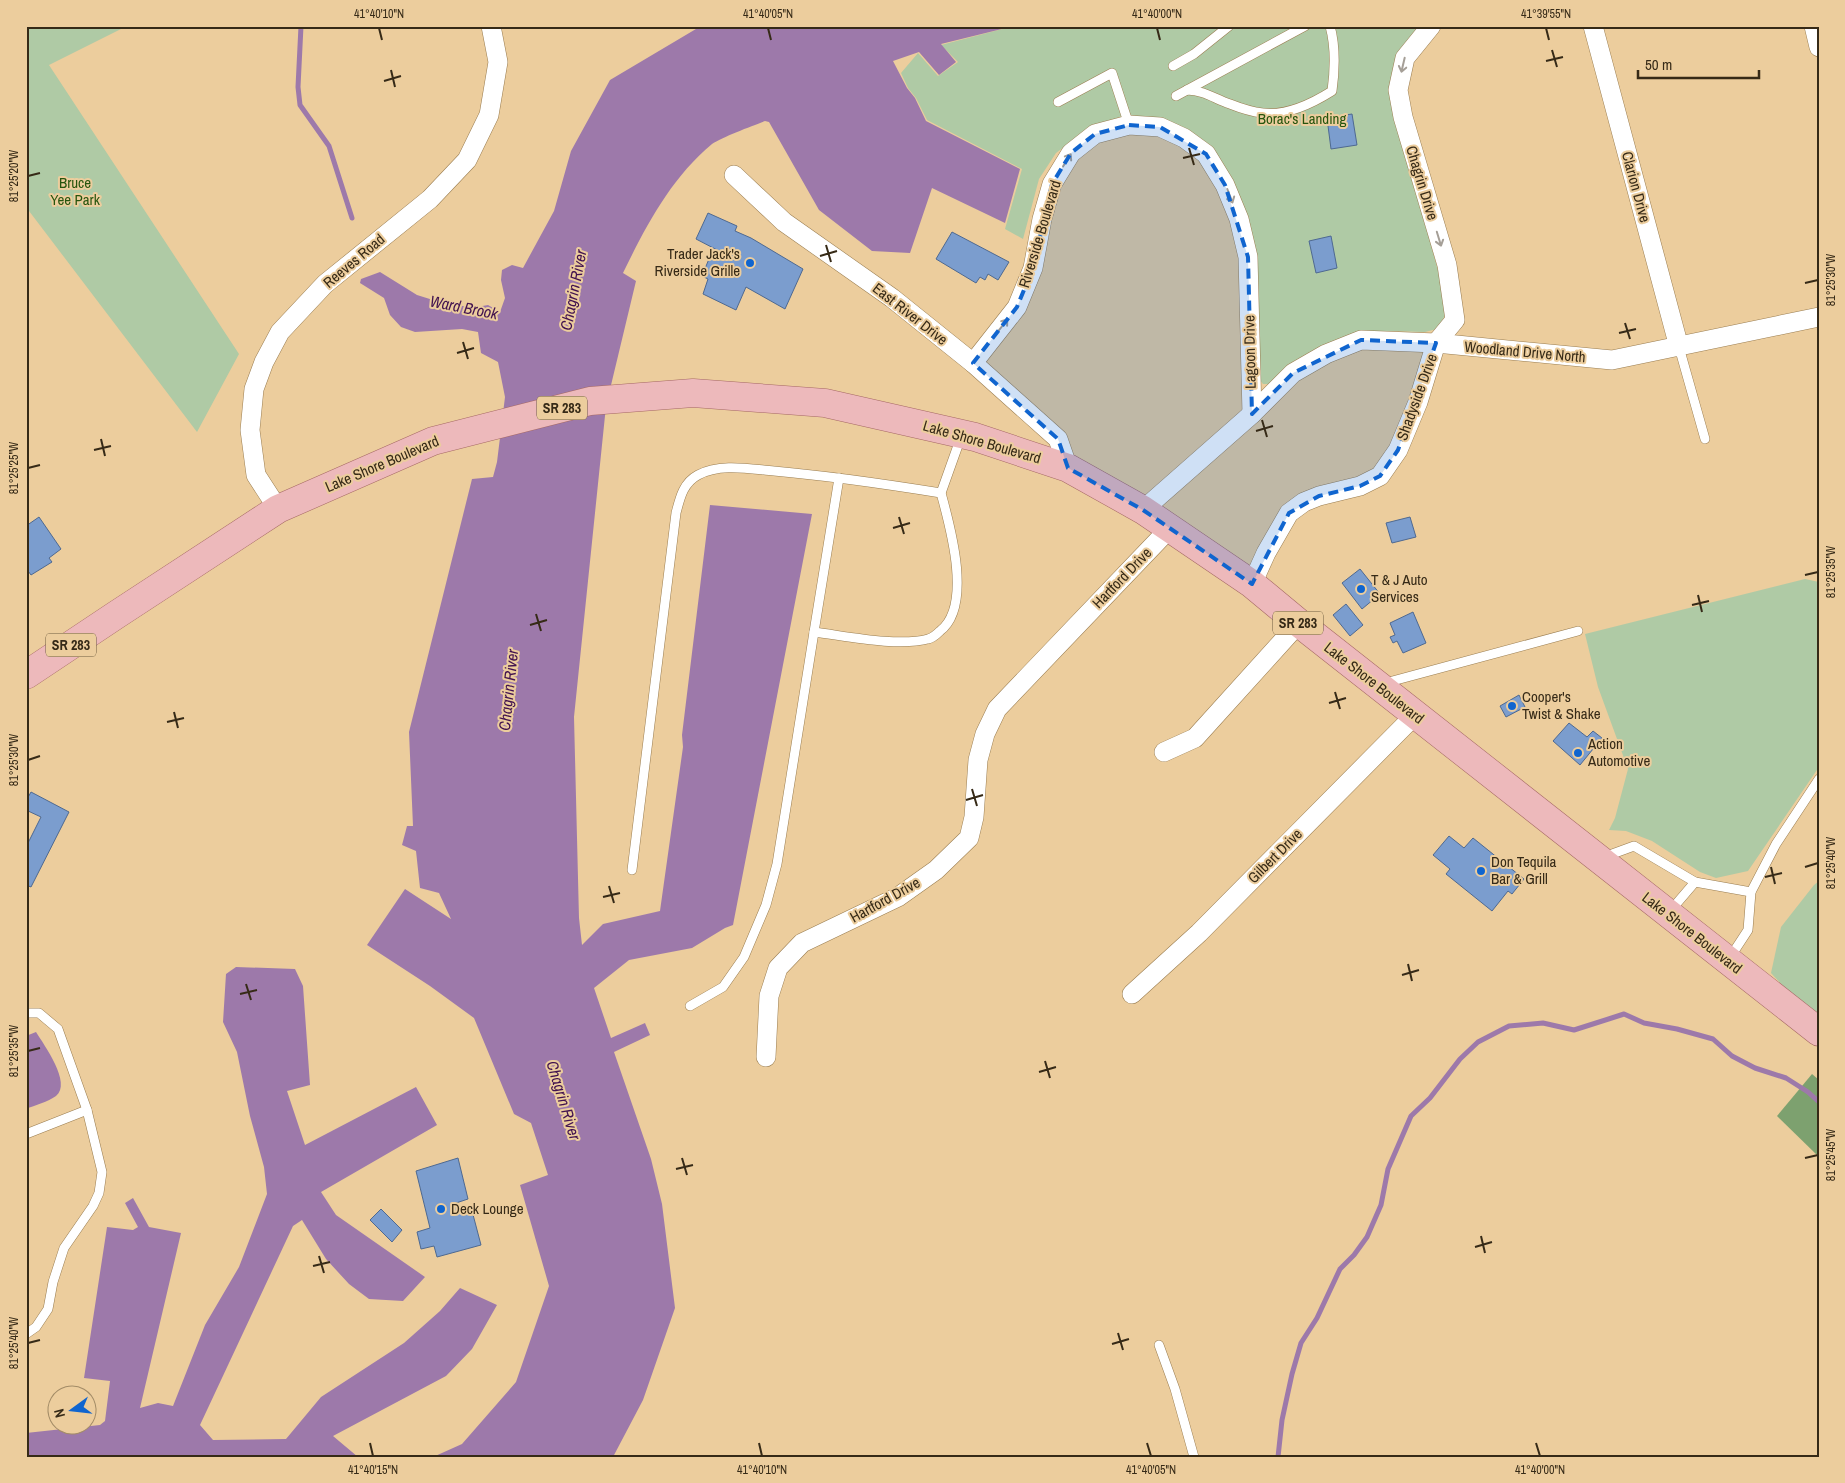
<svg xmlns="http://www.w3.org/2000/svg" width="1845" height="1483" font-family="'Archivo Narrow',sans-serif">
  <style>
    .green { fill: #afcaa5 }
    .forest { fill: #7da16f }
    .water { fill: #9d79aa }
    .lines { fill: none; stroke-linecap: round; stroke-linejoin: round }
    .stream { stroke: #9d79aa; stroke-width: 5 }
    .building { fill: #7b9dce; stroke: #4e6991 }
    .service-casing { stroke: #9a7d50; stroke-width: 10 }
    .minor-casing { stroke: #9a7d50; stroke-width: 20 }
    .primary-casing { stroke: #a56864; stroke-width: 29 }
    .service { stroke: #fff; stroke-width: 9 }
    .minor { stroke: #fff; stroke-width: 19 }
    .primary { stroke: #edb9bb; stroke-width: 28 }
    .oneway { stroke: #a59f97 }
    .marked { fill: #1065cf; fill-opacity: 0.2; stroke: #1065cf; stroke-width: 4; stroke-dasharray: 10 6; stroke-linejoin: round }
    .ticks { fill: none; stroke: #362a17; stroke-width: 2 }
    .poi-dot { fill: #1065cf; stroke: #eccd9d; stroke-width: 2 }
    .labels { text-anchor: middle; stroke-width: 4; stroke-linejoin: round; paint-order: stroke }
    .shield { fill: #eccd9d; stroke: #6d5b3f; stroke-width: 1 }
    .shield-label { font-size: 14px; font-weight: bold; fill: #362a17 }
    .park-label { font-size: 15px; fill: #26550e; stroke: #eccd9d }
    .street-label { font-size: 15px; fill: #362a17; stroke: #eccd9d }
    .poi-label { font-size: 15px; fill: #362a17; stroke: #eccd9d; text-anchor: start }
    .water-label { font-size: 16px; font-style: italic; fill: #41124f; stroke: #eccd9d }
    .neatline { fill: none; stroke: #362a17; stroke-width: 2 }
    .ticks-label { font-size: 12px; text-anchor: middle; fill: #362a17 }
  </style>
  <rect width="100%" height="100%" fill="#eccd9d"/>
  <g class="green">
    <polygon points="26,26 127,26 49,65 239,354 197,432 26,207"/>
    <polygon points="1014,26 1421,26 1400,55 1391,76 1394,109 1442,285 1446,314 1437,329 1425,332 1386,331 1354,335 1272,384 1263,384 1256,375 1252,263 1214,154 1122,116 1085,131 1056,153 1039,179 1023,239 1005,229 1022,169 927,120 916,98 908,88 901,73 918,53 938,76 958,62 941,45"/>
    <polygon points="1805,579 1819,582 1819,767 1748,871 1716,878 1700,872 1652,841 1626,831 1609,830 1615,818 1628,769 1598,687 1585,634"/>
    <polygon points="1819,881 1819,1016 1797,1001 1771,973 1781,927 1814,885"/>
  </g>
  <polygon class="forest" points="1812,1074 1819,1080 1819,1157 1777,1116"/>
  <g class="water">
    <path d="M701 26H1014L941 44 956 62 939 75 919 52 893 61 907 88 915 98 926 121 1020 169 1005 223 932 188 910 253 872 251 819 210 769 122 765 121C752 126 722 137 712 144 671 178 646 226 623 273L636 281 606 406 574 717 579 918 582 945 603 924 660 911 683 747 682 735 710 505 812 514 733 925 725 928 692 948 629 960 594 988 611 1038 645 1023 650 1035 614 1052 651 1159 662 1204 675 1308 643 1400 613 1457H433L462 1444 516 1382 549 1286 520 1185 548 1175 531 1123 514 1114 474 1018 430 986 367 945 405 889 451 919 439 893 420 888 416 851 402 845 407 826H413L409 732 472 479 493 477 497 462 505 397 498 362 481 353 478 332 462 329 415 332 401 327 390 315 384 298 360 283 361 279 380 272 417 295 449 305 477 307 488 305 500 312 505 298 501 280 502 270 512 265 523 268 554 211 571 151 610 80Z"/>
    <polygon points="236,967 295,969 303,986 310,1085 287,1091 305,1145 416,1087 437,1125 321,1192 336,1215 425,1277 403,1301 369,1299 349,1284 326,1259 302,1220 293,1226 200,1425 213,1440 286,1439 321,1397 404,1343 440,1311 460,1288 497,1305 472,1349 446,1376 333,1436 358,1457 26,1457 26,1433 100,1425 105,1421 110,1381 84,1378 107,1227 133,1230 138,1227 125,1203 133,1198 149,1227 181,1233 140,1408 158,1403 173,1406 205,1325 239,1267 267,1194 264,1167 250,1116 237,1052 223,1022 226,974"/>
    <path d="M36 1032C44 1045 72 1083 56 1096 48 1102 35 1105 26 1109V1036Z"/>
  </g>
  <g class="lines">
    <g class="stream">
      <polyline points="301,26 298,87 300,105 329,146 352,218"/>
      <polyline points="1278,1457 1282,1420 1292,1374 1301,1343 1317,1318 1340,1269 1354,1255 1367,1237 1381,1205 1388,1169 1411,1116 1430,1098 1460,1059 1478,1042 1509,1026 1543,1023 1574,1030 1624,1014 1644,1023 1677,1029 1713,1039 1732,1056 1755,1068 1786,1078 1808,1092 1819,1102"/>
    </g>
  </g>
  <g class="building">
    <polygon points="1352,114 1357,145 1331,149 1327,118"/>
    <polygon points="708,213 737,226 735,231 751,238 803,269 785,309 746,287 736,310 703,294 708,279 702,276 711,254 718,257 721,252 696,239"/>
    <polygon points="952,232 1009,262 998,280 988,274 985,280 980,277 976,283 936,259"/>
    <polygon points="1331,236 1337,268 1316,273 1309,241"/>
    <polygon points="39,517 61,549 49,558 52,562 31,575 26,568 26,526"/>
    <polygon points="1410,517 1416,537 1392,543 1386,523"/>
    <polygon points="1360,569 1380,594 1362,609 1342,583"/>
    <polygon points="1346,604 1363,625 1350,636 1333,615"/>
    <polygon points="1413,612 1426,643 1403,653 1397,641 1393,643 1390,637 1395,635 1390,623"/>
    <polygon points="1519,695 1525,707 1506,717 1500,706"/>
    <polygon points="1569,723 1587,737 1593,731 1602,738 1580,765 1553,741"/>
    <polygon points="31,792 69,812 31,887 26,885 26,847 41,817 26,810 26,801"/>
    <polygon points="1449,836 1464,848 1473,838 1524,879 1512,894 1508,891 1492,911 1446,874 1450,869 1433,855"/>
    <polygon points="458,1158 468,1199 456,1203 458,1210 471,1207 481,1245 437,1257 434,1246 421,1249 417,1232 430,1228 416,1171"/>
    <polygon points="381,1209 402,1230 392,1242 370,1220"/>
  </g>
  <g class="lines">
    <g class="service-casing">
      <g id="service">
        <polyline points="1173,66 1194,54 1229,26"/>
        <path d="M1187 90C1205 91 1213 98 1230 104 1240 108 1253 112 1263 113 1287 116 1313 103 1332 91 1335 69 1336 48 1330 26"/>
        <polyline points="1176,96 1305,26"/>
        <polyline points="1058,102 1112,73 1129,125"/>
        <polyline points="1679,347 1705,439"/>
        <polyline points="814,632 839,478"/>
        <polyline points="1385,683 1578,631"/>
        <polyline points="1604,857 1634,846 1695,882 1751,892"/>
        <path d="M632 870 676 513C680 498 683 483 698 475 720 463 750 469 774 471 830 476 885 484 941 493L961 437"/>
        <polyline points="1671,910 1695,882"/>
        <polyline points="1729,959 1748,930 1751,892 1776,844 1819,779"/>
        <path d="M690 1006 723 987 744 957 766 905 777 864 814 632C846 636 898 647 928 639 933 638 937 634 940 631 973 606 950 526 941 493"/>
        <polyline points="26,1013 39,1013 58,1029 87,1110 102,1172 99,1193 93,1206 64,1248 53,1282 48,1309 36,1327 26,1334"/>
        <polyline points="26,1134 87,1110"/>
        <polyline points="1159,1345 1175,1389 1194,1457"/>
      </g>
    </g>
    <g class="minor-casing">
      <g id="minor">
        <polyline points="1593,26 1679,347"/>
        <polyline points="1814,26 1819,47"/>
        <polyline points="734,175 784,222 892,298 973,363 1058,439 1068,468"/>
        <polyline points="973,363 1017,307 1033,268 1042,219 1052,184 1071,153 1095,134 1129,125 1160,127 1184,138 1206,154 1225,185 1239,219 1248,257 1252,414"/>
        <polyline points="278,509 256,475 250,430 254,389 264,362 280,332 325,284 430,199 467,160 489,115 498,62 491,26"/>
        <polyline points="1143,510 1252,414 1293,373 1326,354 1361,340 1436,343 1612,360 1819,317"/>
        <polyline points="1252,584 1266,553 1289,513 1304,502 1319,496 1360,486 1380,476 1398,450 1418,402 1436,343 1455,320 1447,265 1403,117 1398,90 1405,58 1431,26"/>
        <polyline points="1164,752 1195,738 1299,623"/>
        <polyline points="1132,994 1199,933 1415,715"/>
        <polyline points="766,1057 769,996 778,968 802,943 898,897 936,870 969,838 974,817 978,760 985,734 997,709 1170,528"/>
      </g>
    </g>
    <g class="primary-casing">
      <polyline id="primary" points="26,675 116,615 278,509 433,441 590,401 693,393 825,403 975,437 1068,468 1143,510 1252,584 1299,623 1819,1032"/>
    </g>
    <use href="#service" class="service"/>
    <use href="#minor" class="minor"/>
    <use href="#primary" class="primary"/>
  </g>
  <defs><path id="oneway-shaft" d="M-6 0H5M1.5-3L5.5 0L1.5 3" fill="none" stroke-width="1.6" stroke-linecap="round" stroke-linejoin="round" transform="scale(1.25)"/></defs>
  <g class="oneway">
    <use href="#oneway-shaft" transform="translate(1403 65) rotate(103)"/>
    <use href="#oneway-shaft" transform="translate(1067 160) rotate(-58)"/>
    <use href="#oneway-shaft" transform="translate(1230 196) rotate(69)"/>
    <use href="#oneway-shaft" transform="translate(1439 239) rotate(73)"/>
    <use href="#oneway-shaft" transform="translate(1003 325) rotate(-52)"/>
  </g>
  <path class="marked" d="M1129 125 1160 127 1206 154 1225 185 1248 257 1252 414 1293 373 1361 340 1436 343 1398 450 1380 476 1360 486 1319 496 1289 513 1252 584 1143 510 1068 468 1058 439 973 363 1017 307 1033 268 1052 184 1071 153 1095 134Z"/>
  <path class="ticks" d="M379 28 382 40M768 28 771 40M1157 28 1160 40M1546 28 1549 40M1552 50 1557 67M1546 61 1563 57M391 70 395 87M384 81 401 76M1189 148 1194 165M1183 158 1200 154M28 176 40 173M826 245 831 262M820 256 837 251M1805 283 1818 280M1625 323 1630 339M1619 333 1636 329M463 342 468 359M457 353 474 348M1262 420 1267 437M1256 431 1273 426M101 439 105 456M94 450 111 446M28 468 40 465M899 517 904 534M893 528 910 523M1805 575 1818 572M1698 595 1702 612M1692 605 1709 601M536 614 541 631M530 625 547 620M1335 692 1340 709M1329 703 1346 698M174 712 178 728M167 722 184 718M28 760 40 756M972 789 977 806M966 800 983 795M1771 867 1775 884M1805 867 1818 863M1765 877 1782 873M609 886 614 903M603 897 620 893M1408 964 1412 981M1402 975 1419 970M246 984 251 1000M240 994 257 990M28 1051 40 1048M1045 1061 1050 1078M1039 1072 1056 1067M682 1158 687 1175M1805 1158 1818 1155M676 1169 693 1165M1481 1236 1485 1253M1475 1247 1492 1242M319 1256 324 1273M313 1266 330 1262M1118 1333 1123 1350M28 1343 40 1340M1112 1344 1129 1339M370 1443 373 1456M759 1443 762 1456M1147 1443 1151 1456M1536 1443 1540 1456"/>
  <g class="poi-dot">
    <circle cx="750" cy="263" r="5"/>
    <circle cx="1361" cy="589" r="5"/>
    <circle cx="1512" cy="706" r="5"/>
    <circle cx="1578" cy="753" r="5"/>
    <circle cx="1481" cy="871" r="5"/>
    <circle cx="441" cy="1209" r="5"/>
  </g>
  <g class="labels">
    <g class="shield">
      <rect x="537" y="396.5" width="50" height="23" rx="4"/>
      <rect x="1273" y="611.5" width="50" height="23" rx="4"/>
      <rect x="46" y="633.5" width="50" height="23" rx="4"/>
    </g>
    <g class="shield-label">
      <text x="562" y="413">SR 283</text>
      <text x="1298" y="628">SR 283</text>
      <text x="71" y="650">SR 283</text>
    </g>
    <g class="park-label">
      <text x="1302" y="124">Borac's Landing</text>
      <text x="75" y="188">Bruce<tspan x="75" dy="17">Yee Park</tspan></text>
    </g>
    <g class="street-label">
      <text transform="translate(1422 183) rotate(73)" y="5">Chagrin Drive</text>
      <text transform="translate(1636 187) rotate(75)" y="5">Clarion Drive</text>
      <text transform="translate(1040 234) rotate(-73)" y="5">Riverside Boulevard</text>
      <text transform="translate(354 261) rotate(-40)" y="5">Reeves Road</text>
      <text transform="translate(910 314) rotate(38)" y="5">East River Drive</text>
      <text transform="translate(1250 352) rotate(-91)" y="5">Lagoon Drive</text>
      <text transform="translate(1525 352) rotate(5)" y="5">Woodland Drive North</text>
      <text transform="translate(1417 397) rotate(-70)" y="5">Shadyside Drive</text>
      <text transform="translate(982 442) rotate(16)" y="5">Lake Shore Boulevard</text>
      <text transform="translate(382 464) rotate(-23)" y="5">Lake Shore Boulevard</text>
      <text transform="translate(1122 578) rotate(-46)" y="5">Hartford Drive</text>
      <text transform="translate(1374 683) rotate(38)" y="5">Lake Shore Boulevard</text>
      <text transform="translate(1275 856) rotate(-45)" y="5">Gilbert Drive</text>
      <text transform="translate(885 900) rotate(-29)" y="5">Hartford Drive</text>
      <text transform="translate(1692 933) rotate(38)" y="5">Lake Shore Boulevard</text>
    </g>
    <g class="poi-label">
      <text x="740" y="259" text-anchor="end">Trader Jack's<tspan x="740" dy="17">Riverside Grille</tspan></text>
      <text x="1371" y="585">T &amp; J Auto<tspan x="1371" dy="17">Services</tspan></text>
      <text x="1522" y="702">Cooper's<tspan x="1522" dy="17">Twist &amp; Shake</tspan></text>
      <text x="1588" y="749">Action<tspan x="1588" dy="17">Automotive</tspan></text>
      <text x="1491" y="867">Don Tequila<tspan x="1491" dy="17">Bar &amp; Grill</tspan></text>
      <text x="451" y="1214">Deck Lounge</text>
    </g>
    <g class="water-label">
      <text transform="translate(573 290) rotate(-79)" y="6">Chagrin River</text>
      <text transform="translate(464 307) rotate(11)" y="6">Ward Brook</text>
      <text transform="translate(508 690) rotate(-84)" y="6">Chagrin River</text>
      <text transform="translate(564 1100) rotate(73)" y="6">Chagrin River</text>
    </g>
  </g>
  <rect width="1845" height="1483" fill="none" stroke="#eccd9d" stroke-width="55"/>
  <g transform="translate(72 1410) rotate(255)"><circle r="24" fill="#eccd9d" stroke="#a38c67"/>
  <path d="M0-4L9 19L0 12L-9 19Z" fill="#1065cf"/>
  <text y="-8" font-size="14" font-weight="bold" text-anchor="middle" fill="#362a17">N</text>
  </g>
  <path d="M1638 70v8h121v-8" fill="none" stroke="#362a17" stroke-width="2.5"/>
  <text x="1645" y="70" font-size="15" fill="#362a17" stroke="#eccd9d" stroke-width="4" paint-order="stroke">50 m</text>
  <rect x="28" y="28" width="1790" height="1428" class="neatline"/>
  <g class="ticks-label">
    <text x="379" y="18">41°40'10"N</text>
    <text x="768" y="18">41°40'05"N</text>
    <text x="1157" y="18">41°40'00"N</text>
    <text x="1546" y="18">41°39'55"N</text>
    <text transform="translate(14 176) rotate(-90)" y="4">81°25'20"W</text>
    <text transform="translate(1831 280) rotate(-90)" y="4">81°25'30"W</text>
    <text transform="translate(14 468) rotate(-90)" y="4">81°25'25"W</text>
    <text transform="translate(1831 572) rotate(-90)" y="4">81°25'35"W</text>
    <text transform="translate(14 760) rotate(-90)" y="4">81°25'30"W</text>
    <text transform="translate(1831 863) rotate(-90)" y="4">81°25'40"W</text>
    <text transform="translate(14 1051) rotate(-90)" y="4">81°25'35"W</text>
    <text transform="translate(1831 1155) rotate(-90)" y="4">81°25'45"W</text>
    <text transform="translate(14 1343) rotate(-90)" y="4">81°25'40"W</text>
    <text x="373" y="1474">41°40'15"N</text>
    <text x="762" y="1474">41°40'10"N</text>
    <text x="1151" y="1474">41°40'05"N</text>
    <text x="1540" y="1474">41°40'00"N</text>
  </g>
</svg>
